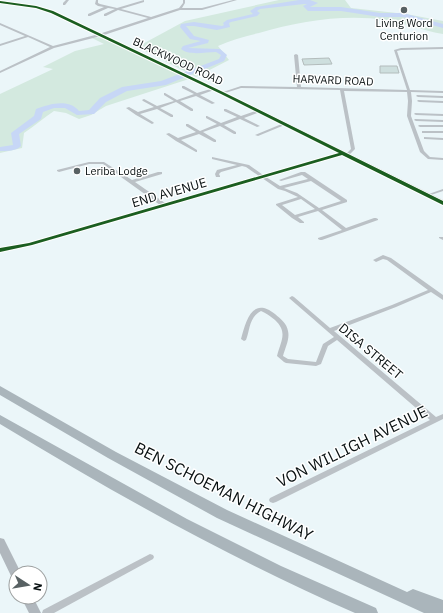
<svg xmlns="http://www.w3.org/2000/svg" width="443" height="613" font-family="'IBM Plex Sans',sans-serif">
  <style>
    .green { fill: #d3e9df }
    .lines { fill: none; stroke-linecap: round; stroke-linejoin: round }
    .river { fill: #c7d7f6; fill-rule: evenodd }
    .building { fill: #cedfde; stroke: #b3bcbc }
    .street { fill: #bbc1c6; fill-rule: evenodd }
    .secondary { fill: #b0b7bd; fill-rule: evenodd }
    .highway { fill: #aab5bb; fill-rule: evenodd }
    .cycleway-casing { stroke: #fff; stroke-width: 2 }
    .cycleway { fill: #1b5e20; fill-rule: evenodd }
    .poi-dot { fill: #586163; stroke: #fff; stroke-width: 1.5 }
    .labels { text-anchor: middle; stroke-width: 3; stroke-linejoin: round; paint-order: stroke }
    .far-poi-label { font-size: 11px; fill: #091112; stroke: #fff }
    .far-street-label { font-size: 11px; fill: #091112; stroke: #fff }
    .street-label { font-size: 13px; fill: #091112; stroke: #fff }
    .near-street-label { font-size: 16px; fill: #091112; stroke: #fff }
  </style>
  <rect width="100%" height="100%" fill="#ebf6f9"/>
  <g class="green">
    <path d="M279 0H345L351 8 406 14 443 21V34C424 31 405 23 386 20 344 14 300 21 259 33 245 36 231 40 218 46L229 60 196 77 137 47 185 21Z"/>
    <path d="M102 37 189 79 106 106 91 115 79 119 66 113 54 111C43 118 35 126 24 133L22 148 0 153V94L53 69 43 67 75 51 104 44 92 38Z"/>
  </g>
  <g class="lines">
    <path class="river" d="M299 0H310L318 3 310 7H341L380 13H403L443 24V28L403 17H380L341 11H308L303 6 307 4H304L260 9 257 11 260 13 257 16 231 22 229 23 230 27 217 30 194 26H186L194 36 209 40 208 43 188 48 220 49 227 55 224 61 166 85 127 91 106 102 94 114 77 115 65 108H54L43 112 41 119 19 134 21 146C16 151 7 151 0 151V147L13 145 11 133 34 116 36 109C49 104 69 98 79 111L89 110 100 98 122 87 161 81 219 59 221 55 216 52C206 52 189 56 181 49L183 46 201 41 190 39 180 27 181 24 194 22 222 26 224 25 223 23 227 20 253 14 250 11 256 7Z"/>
  </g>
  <g class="building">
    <polygon points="329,58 332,64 304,65 302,59"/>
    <polygon points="380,66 397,66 399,73 380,73"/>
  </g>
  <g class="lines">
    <g class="street">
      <polygon points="66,0 69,0 65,5 63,5 63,3"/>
      <polygon points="96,0 98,0 98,3 100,4 117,8 144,0 144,2 121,9 151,17 179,8 183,3 183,0 185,0 185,3 182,8 202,8 233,0 237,0 202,10 180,10 101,36 54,48 0,73 0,71 50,47 28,37 0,46 0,44 25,36 0,25 0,23 53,46 99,34 148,18 118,10 106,16 104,16 104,14 115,9 108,8 90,16 88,16 88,14 104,7 98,6 95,4"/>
      <polygon points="443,47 443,49 401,50 397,51 410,90 443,91 443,93 411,92 412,101 411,116 424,151 430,157 443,158 443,160 428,159 420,152 407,116 408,101 407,92 344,91 355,149 348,156 347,156 345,155 351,149 340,90 241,88 222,94 220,93 241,86 297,87 294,55 296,54 298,55 301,87 407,90 394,50 401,48"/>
      <polygon points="182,86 184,86 197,93 214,88 214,90 200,95 215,103 212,104 196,96 180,101 193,109 193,111 191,111 176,102 160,108 173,115 173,117 171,117 157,109 140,114 153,122 154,123 152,124 136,115 126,108 129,107 138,112 154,107 143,101 142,100 144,99 157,106 174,101 164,95 164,93 165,93 177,100 194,94 182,88"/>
      <polygon points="417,95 443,96 443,98 418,97 416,96"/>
      <polygon points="418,100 443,101 443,103 419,102 417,101"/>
      <polygon points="224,109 226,109 241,116 258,110 260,110 260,112 244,118 260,126 257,127 240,119 224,125 236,132 236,134 234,134 220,126 203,132 216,140 216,142 214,142 199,134 181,140 197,150 197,152 196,152 176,141 166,134 169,133 178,138 196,132 186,126 186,124 188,124 200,131 217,124 206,118 206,116 207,116 221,123 237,117 224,111"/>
      <polygon points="415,113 443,114 443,116 416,115 414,114"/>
      <polygon points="415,119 443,120 443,122 416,121 414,120"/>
      <polygon points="284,123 287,124 258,136 255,135"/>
      <polygon points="419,125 443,125 443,127 420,127 418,126"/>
      <rect x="422" y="131" width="21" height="2"/>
      <polygon points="424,137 443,138 443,140 425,139 424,139"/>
      <path d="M343 152H344V154L266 177 280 186 308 179 302 175 281 181 279 180 301 172H305L347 200V202L322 210 346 228 374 218H376L378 219V220L322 240H320L318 239V238L342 230 318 211 298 217 304 222V223H300L292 218 276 205V204L298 197 285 191 278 189 262 178 32 245 0 252V248L29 243 160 205 103 164H89L59 172 57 171V170L89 162H104L132 180 158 172H162V174L135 182 165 203 259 176 246 167 242 166 221 172 219 174 220 176V177H216L215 174 217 170 237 165 212 159V157L249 165 263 175ZM311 181 341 201 319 208 297 193 284 188ZM301 199 315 209 295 215 282 205Z"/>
      <polygon points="443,189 443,191 428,196 426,195"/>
      <polygon points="439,237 443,237 443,240 439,238"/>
      <path d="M383 255 391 258 443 295V300L431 292 396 307 334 331 436 417 443 414V419L276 502 273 503 270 502 269 500 270 498 430 420 337 340 328 346 321 364 316 366 286 363 284 362 277 356C281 341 288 332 275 320 270 316 266 313 261 311 249 317 250 330 246 340L244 341 241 339C246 321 252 296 275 314 281 319 287 324 288 331 290 339 285 348 283 356L288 359 316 362 323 344 334 337 289 298 292 296 294 297 330 328 392 305 428 290 387 260 383 259 376 262 373 260Z"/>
      <polygon points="150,554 153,555 154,557 153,559 54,613 42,613 43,610"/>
    </g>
    <g class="secondary">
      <polygon points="0,1 36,6 54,11 224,92 443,200 443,205 220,94 50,13 35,8 0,3"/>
      <polygon points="0,538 4,539 21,573 16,573 16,580 12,578 0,553"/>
      <polygon points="21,597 33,597 41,613 29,613"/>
    </g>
    <g class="highway">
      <polygon points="0,386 116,452 227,510 407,592 413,589 443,600 443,613 424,613 217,518 108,458 0,395"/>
      <path d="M0 415 187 519 281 566 376 608 378 613H355C232 559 115 494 0 424Z"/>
    </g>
    <g class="cycleway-casing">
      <polygon id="cycleway" points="0,1 36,6 53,11 223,92 443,201 443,205 342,155 32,245 0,252 0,248 29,243 339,153 221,94 51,13 36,8 0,3"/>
    </g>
    <use href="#cycleway" class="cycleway"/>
  </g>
  <g class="poi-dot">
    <circle cx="404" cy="10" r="4"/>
    <circle cx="77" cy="171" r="4"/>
  </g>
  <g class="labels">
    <g class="far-poi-label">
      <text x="404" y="27">Living Word<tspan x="404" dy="13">Centurion</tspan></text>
      <text x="85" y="175" text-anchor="start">Leriba Lodge</text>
    </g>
    <g class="far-street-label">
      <text transform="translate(178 61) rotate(25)" y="4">BLACKWOOD ROAD</text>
      <text transform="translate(333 80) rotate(2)" y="4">HARVARD ROAD</text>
    </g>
    <g class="street-label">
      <text transform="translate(169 192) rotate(-16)" y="5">END AVENUE</text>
      <text transform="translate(371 351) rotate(40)" y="5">DISA STREET</text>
    </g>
    <g class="near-street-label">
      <text transform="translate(352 446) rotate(-26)" y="6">VON WILLIGH AVENUE</text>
      <text transform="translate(224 491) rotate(27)" y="6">BEN SCHOEMAN HIGHWAY</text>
    </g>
  </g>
  <g transform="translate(28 585) rotate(102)"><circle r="19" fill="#ffffff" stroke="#9da0a0"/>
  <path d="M0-3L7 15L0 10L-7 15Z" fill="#586163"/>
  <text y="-6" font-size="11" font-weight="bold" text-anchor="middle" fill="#091112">N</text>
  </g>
</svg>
